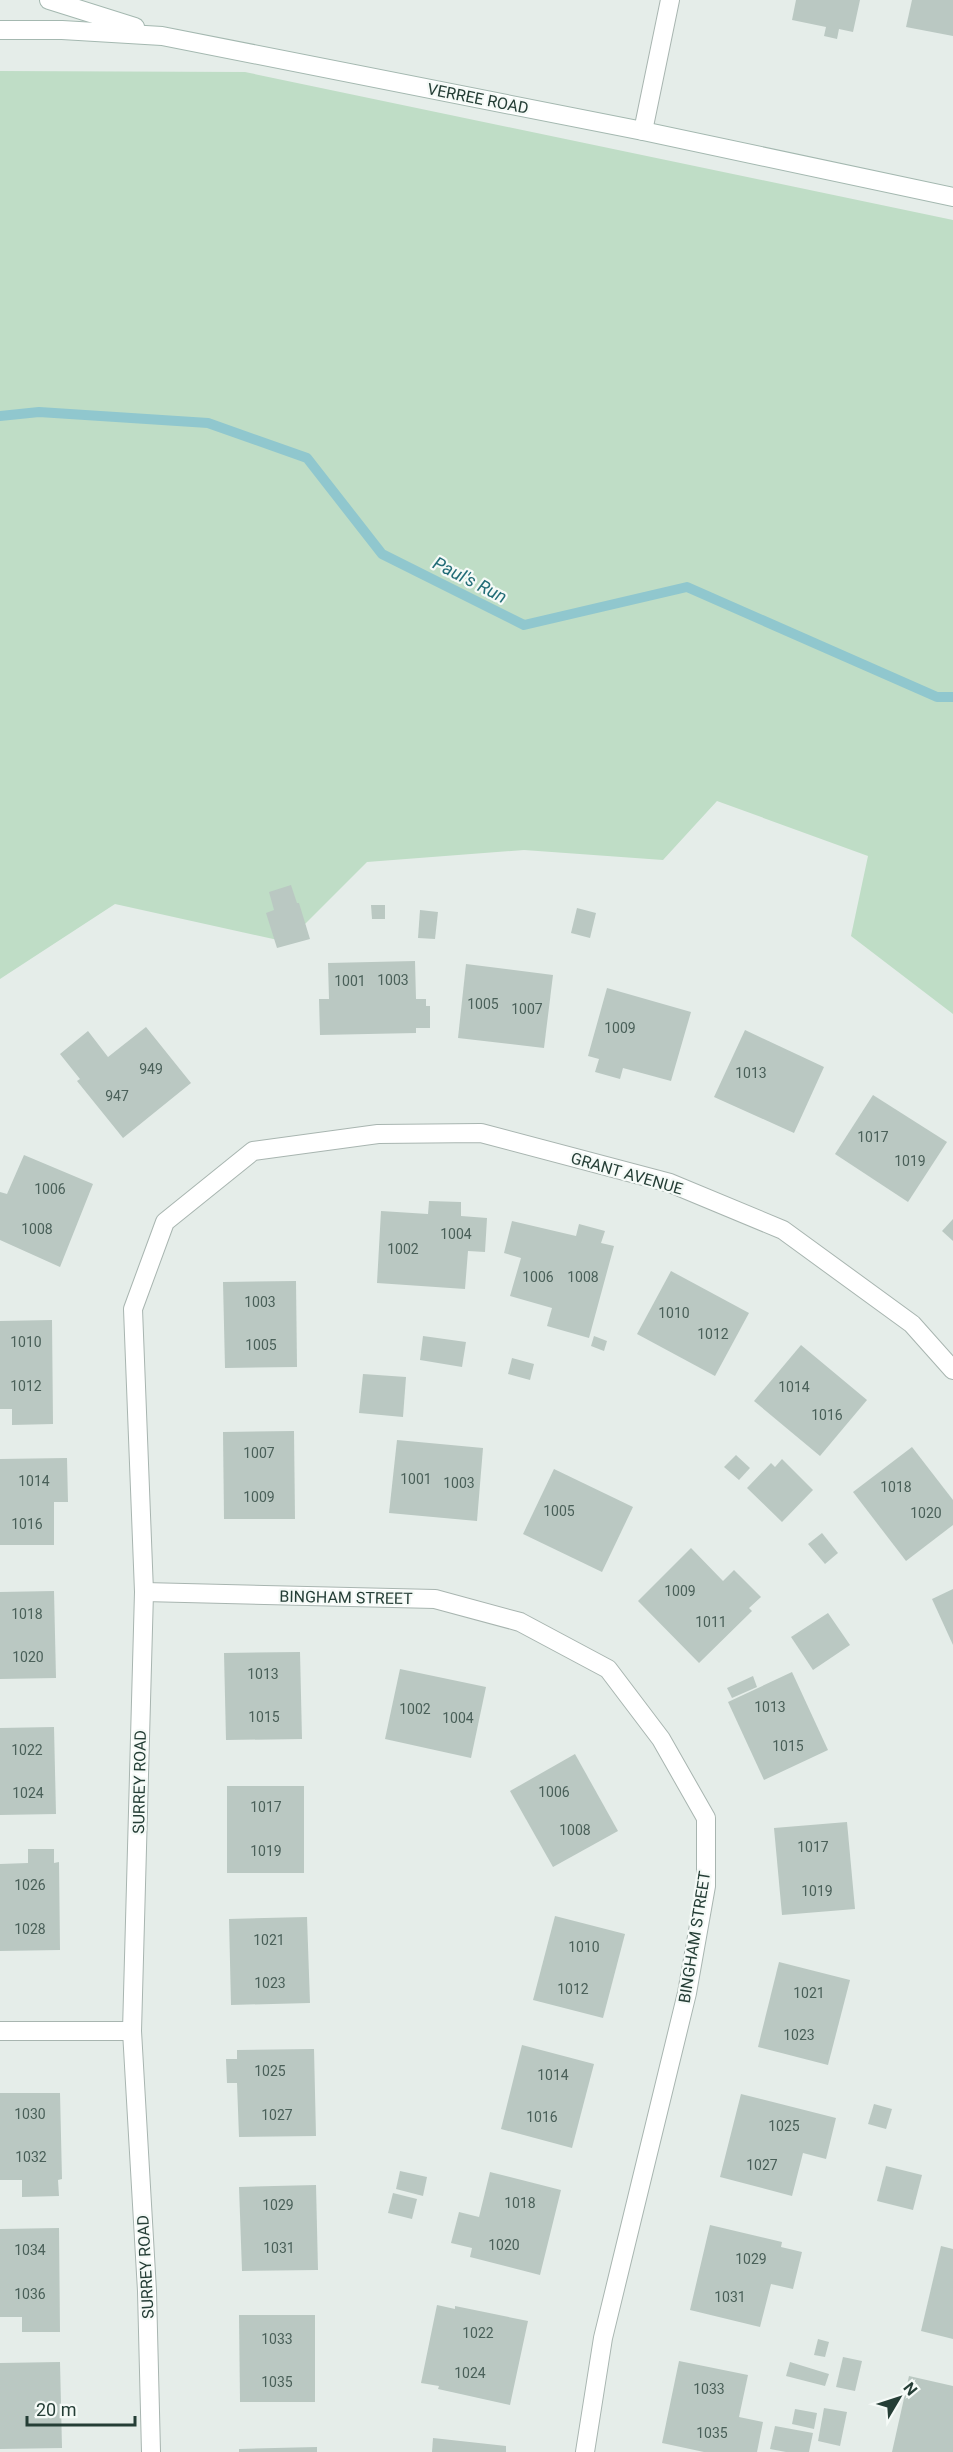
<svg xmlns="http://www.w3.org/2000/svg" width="953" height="2452" font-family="Roboto,sans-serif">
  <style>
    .green { fill: #bfddc6 }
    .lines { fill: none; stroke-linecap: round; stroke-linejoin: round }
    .stream { stroke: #90c7ce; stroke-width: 10 }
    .building { fill: #bac8c2 }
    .minor-casing { stroke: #a8b5b0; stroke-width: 20 }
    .secondary-casing { stroke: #a4b8b0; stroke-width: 20 }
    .minor { stroke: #fff; stroke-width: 18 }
    .secondary { stroke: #fff; stroke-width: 18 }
    .labels { text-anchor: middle; stroke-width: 4.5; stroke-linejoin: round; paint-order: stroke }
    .number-label { font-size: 14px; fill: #4a6059 }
    .street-label { font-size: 16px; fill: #253e36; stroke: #f5faf7 }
    .water-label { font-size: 18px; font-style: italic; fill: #226c77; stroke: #f5faf7 }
  </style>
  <rect width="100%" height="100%" fill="#e5ede9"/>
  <polygon class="green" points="0,71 245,72 953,220 953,1014 851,936 868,856 717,801 663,860 524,850 367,862 287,942 115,904 0,979"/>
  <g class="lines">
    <polyline class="stream" points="0,416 39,412 208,423 307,458 382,554 524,625 687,587 937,697 953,697"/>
  </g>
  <g class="building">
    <polygon points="796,0 860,0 853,32 839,29 837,39 824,36 826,27 792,20"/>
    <polygon points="912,0 953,0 953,36 906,27"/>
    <polygon points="291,885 297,903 299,903 310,939 277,948 266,913 274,910 269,892"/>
    <polygon points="371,905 385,905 385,919 372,919"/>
    <polygon points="577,908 596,913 590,938 571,933"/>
    <polygon points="420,910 438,912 435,939 418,938"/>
    <polygon points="415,961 416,999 426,999 426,1006 430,1006 430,1028 416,1028 416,1033 320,1035 319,999 329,999 328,963"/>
    <polygon points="466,964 553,975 544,1048 458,1038"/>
    <polygon points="607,988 691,1012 671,1081 623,1068 620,1079 595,1072 599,1059 588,1056"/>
    <polygon points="146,1027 191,1083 123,1138 77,1081 80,1079 60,1054 88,1031 108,1057"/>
    <polygon points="745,1030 824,1067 794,1133 714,1097"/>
    <polygon points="873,1095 947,1142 908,1202 835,1154"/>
    <polygon points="24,1155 93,1184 60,1267 0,1240 0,1192 7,1194"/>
    <polygon points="429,1201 461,1202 461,1216 487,1218 485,1252 468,1251 465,1289 377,1283 381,1211 428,1214"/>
    <polygon points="953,1219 953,1241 942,1231"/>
    <polygon points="512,1221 576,1236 579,1224 605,1231 601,1243 614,1246 589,1338 547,1326 552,1308 510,1296 521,1258 504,1253"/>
    <polygon points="671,1271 749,1313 715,1376 637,1334"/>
    <polygon points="296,1281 297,1367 225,1368 223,1282"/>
    <polygon points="52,1320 53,1424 12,1425 12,1409 0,1409 0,1321"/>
    <polygon points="423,1336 466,1342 462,1367 420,1360"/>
    <polygon points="594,1336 607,1341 604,1351 591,1346"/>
    <polygon points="801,1345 867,1400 820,1456 754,1401"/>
    <polygon points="512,1358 534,1364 530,1380 508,1374"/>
    <polygon points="363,1374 406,1377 403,1417 359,1413"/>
    <polygon points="294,1431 295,1519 224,1519 223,1432"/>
    <polygon points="397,1440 483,1448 477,1521 389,1513"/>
    <polygon points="912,1447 953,1500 953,1525 906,1561 853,1492"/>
    <polygon points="736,1455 750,1468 739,1480 724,1467"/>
    <polygon points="67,1458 68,1502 54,1502 54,1545 0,1545 0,1459"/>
    <polygon points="782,1459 813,1490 782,1522 747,1488 771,1463 775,1467"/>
    <polygon points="554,1469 633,1507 602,1572 523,1534"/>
    <polygon points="822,1533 838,1553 825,1564 808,1544"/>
    <polygon points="691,1548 723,1581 734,1570 761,1597 749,1608 752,1611 699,1663 638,1601"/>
    <polygon points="953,1589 953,1645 932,1599"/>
    <polygon points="54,1591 56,1678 0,1679 0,1592"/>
    <polygon points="828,1613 850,1645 813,1670 791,1637"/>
    <polygon points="300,1652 302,1739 226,1740 224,1653"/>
    <polygon points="400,1669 486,1687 471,1758 385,1739"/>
    <polygon points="792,1672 828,1750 764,1780 728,1702"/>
    <polygon points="753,1676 757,1687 732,1698 727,1688"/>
    <polygon points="54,1727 56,1814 0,1815 0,1728"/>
    <polygon points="575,1754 618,1831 553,1867 510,1791"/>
    <rect x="227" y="1786" width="77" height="87"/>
    <polygon points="847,1822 855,1909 782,1915 774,1828"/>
    <polygon points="28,1849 54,1849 54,1863 59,1862 60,1950 0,1951 0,1864 28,1863"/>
    <polygon points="555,1916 625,1934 603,2018 533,2000"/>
    <polygon points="307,1917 310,2003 231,2005 229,1919"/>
    <polygon points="779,1962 850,1980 828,2065 758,2047"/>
    <polygon points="522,2045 594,2064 572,2148 501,2129"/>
    <polygon points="314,2049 316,2136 239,2137 237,2083 227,2083 226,2059 237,2059 237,2050"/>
    <polygon points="0,2093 60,2093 62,2179 58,2180 59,2196 22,2197 22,2180 0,2180"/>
    <polygon points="741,2094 836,2118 826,2159 803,2153 792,2196 720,2177"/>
    <polygon points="874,2104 892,2109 886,2129 868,2124"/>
    <polygon points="886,2166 922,2175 913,2210 877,2201"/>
    <polygon points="400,2171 427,2177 423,2196 396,2189"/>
    <polygon points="490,2172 561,2190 540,2275 470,2257 472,2248 451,2243 459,2212 479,2217"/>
    <polygon points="316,2185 318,2270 242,2271 239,2187"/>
    <polygon points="393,2193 417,2199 412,2219 388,2213"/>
    <polygon points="710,2225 782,2242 781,2247 802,2252 793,2289 771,2284 760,2327 690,2310"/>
    <polygon points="59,2228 60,2332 22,2332 22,2317 0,2317 0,2229"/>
    <polygon points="941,2246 953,2249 953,2339 921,2331"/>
    <polygon points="437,2305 455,2309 455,2306 528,2321 510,2405 438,2389 439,2386 421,2383"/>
    <polygon points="239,2315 315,2315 315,2402 240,2402"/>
    <polygon points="818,2339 829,2342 825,2357 814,2355"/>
    <polygon points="843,2357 862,2361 855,2391 836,2387"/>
    <polygon points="679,2361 748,2375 739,2417 763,2422 757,2452 704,2452 662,2443"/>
    <polygon points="60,2362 62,2448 0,2449 0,2363"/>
    <polygon points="790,2362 829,2374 825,2386 786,2376"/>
    <polygon points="909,2376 953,2386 953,2452 892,2452"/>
    <polygon points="824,2408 847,2412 840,2446 818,2441"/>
    <polygon points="795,2409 817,2413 814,2429 792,2424"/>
    <polygon points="775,2426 813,2433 809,2452 786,2452 770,2449"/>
    <polygon points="433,2438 506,2446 506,2452 432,2452"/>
    <polygon points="317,2447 317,2452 239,2452 239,2449"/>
  </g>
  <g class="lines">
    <g class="minor-casing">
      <g id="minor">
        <polyline points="643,131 670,0"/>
        <polyline points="144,1592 435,1599 520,1622 608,1669 661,1739 706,1818 706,1886 687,1993 603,2338 585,2452"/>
        <polyline points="0,2031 132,2031"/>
        <polyline points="151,2452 147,2291 132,2031 144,1592 133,1309 165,1222 253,1151 378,1134 481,1133 670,1183 783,1230 912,1324 953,1370"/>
      </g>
    </g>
    <g class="secondary-casing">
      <g id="secondary">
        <polyline points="49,0 135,27"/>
        <polyline points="0,30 62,30 162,36 643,131 953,197"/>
      </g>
    </g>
    <use href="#minor" class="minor"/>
    <use href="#secondary" class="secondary"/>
  </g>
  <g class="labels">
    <g class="number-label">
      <text x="393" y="985">1003</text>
      <text x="350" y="986">1001</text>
      <text x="483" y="1009">1005</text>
      <text x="527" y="1014">1007</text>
      <text x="620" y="1033">1009</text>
      <text x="151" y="1074">949</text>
      <text x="751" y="1078">1013</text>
      <text x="117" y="1101">947</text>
      <text x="873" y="1142">1017</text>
      <text x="910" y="1166">1019</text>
      <text x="50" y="1194">1006</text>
      <text x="37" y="1234">1008</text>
      <text x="456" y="1239">1004</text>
      <text x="403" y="1254">1002</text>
      <text x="538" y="1282">1006</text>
      <text x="583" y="1282">1008</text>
      <text x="260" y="1307">1003</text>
      <text x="674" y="1318">1010</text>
      <text x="713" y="1339">1012</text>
      <text x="26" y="1347">1010</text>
      <text x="261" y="1350">1005</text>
      <text x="26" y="1391">1012</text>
      <text x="794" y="1392">1014</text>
      <text x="827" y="1420">1016</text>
      <text x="259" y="1458">1007</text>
      <text x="416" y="1484">1001</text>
      <text x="34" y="1486">1014</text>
      <text x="459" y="1488">1003</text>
      <text x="896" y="1492">1018</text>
      <text x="259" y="1502">1009</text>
      <text x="559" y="1516">1005</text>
      <text x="926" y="1518">1020</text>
      <text x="27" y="1529">1016</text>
      <text x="680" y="1596">1009</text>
      <text x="27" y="1619">1018</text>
      <text x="711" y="1627">1011</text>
      <text x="28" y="1662">1020</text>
      <text x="263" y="1679">1013</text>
      <text x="770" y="1712">1013</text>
      <text x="415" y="1714">1002</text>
      <text x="264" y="1722">1015</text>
      <text x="458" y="1723">1004</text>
      <text x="788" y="1751">1015</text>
      <text x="27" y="1755">1022</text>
      <text x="554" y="1797">1006</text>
      <text x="28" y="1798">1024</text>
      <text x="266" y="1812">1017</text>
      <text x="575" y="1835">1008</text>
      <text x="813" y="1852">1017</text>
      <text x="266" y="1856">1019</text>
      <text x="30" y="1890">1026</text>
      <text x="817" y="1896">1019</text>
      <text x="30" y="1934">1028</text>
      <text x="269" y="1945">1021</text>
      <text x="584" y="1952">1010</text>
      <text x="270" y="1988">1023</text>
      <text x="573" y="1994">1012</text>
      <text x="809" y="1998">1021</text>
      <text x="799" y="2040">1023</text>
      <text x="270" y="2076">1025</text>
      <text x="553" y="2080">1014</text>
      <text x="30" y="2119">1030</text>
      <text x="277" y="2120">1027</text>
      <text x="542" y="2122">1016</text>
      <text x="784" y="2131">1025</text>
      <text x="31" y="2162">1032</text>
      <text x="762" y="2170">1027</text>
      <text x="520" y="2208">1018</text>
      <text x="278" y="2210">1029</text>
      <text x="504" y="2250">1020</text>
      <text x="279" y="2253">1031</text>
      <text x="30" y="2255">1034</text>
      <text x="751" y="2264">1029</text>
      <text x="30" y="2299">1036</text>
      <text x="730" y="2302">1031</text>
      <text x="478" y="2338">1022</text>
      <text x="277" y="2344">1033</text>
      <text x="470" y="2378">1024</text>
      <text x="277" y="2387">1035</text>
      <text x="709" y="2394">1033</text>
      <text x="712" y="2438">1035</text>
    </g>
    <g class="street-label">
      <text transform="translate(478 98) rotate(11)" y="6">VERREE ROAD</text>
      <text transform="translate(627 1173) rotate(16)" y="6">GRANT AVENUE</text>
      <text transform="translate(346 1597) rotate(1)" y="6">BINGHAM STREET</text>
      <text transform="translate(139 1782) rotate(-89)" y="6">SURREY ROAD</text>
      <text transform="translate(694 1937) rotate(-81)" y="6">BINGHAM STREET</text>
      <text transform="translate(145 2267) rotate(-93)" y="6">SURREY ROAD</text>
    </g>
    <g class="water-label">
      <text transform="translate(470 580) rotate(27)" y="6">Paul's Run</text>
    </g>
  </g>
  <g transform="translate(899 2398) rotate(51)" stroke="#f5faf7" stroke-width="4.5" paint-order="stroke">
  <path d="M0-4.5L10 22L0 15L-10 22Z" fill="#253e36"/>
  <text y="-9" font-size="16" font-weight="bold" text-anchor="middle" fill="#253e36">N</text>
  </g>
  <path d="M27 2416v9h108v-9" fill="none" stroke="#253e36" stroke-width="3"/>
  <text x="36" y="2416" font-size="18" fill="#253e36" stroke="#f5faf7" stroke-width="4.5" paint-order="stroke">20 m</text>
</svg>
